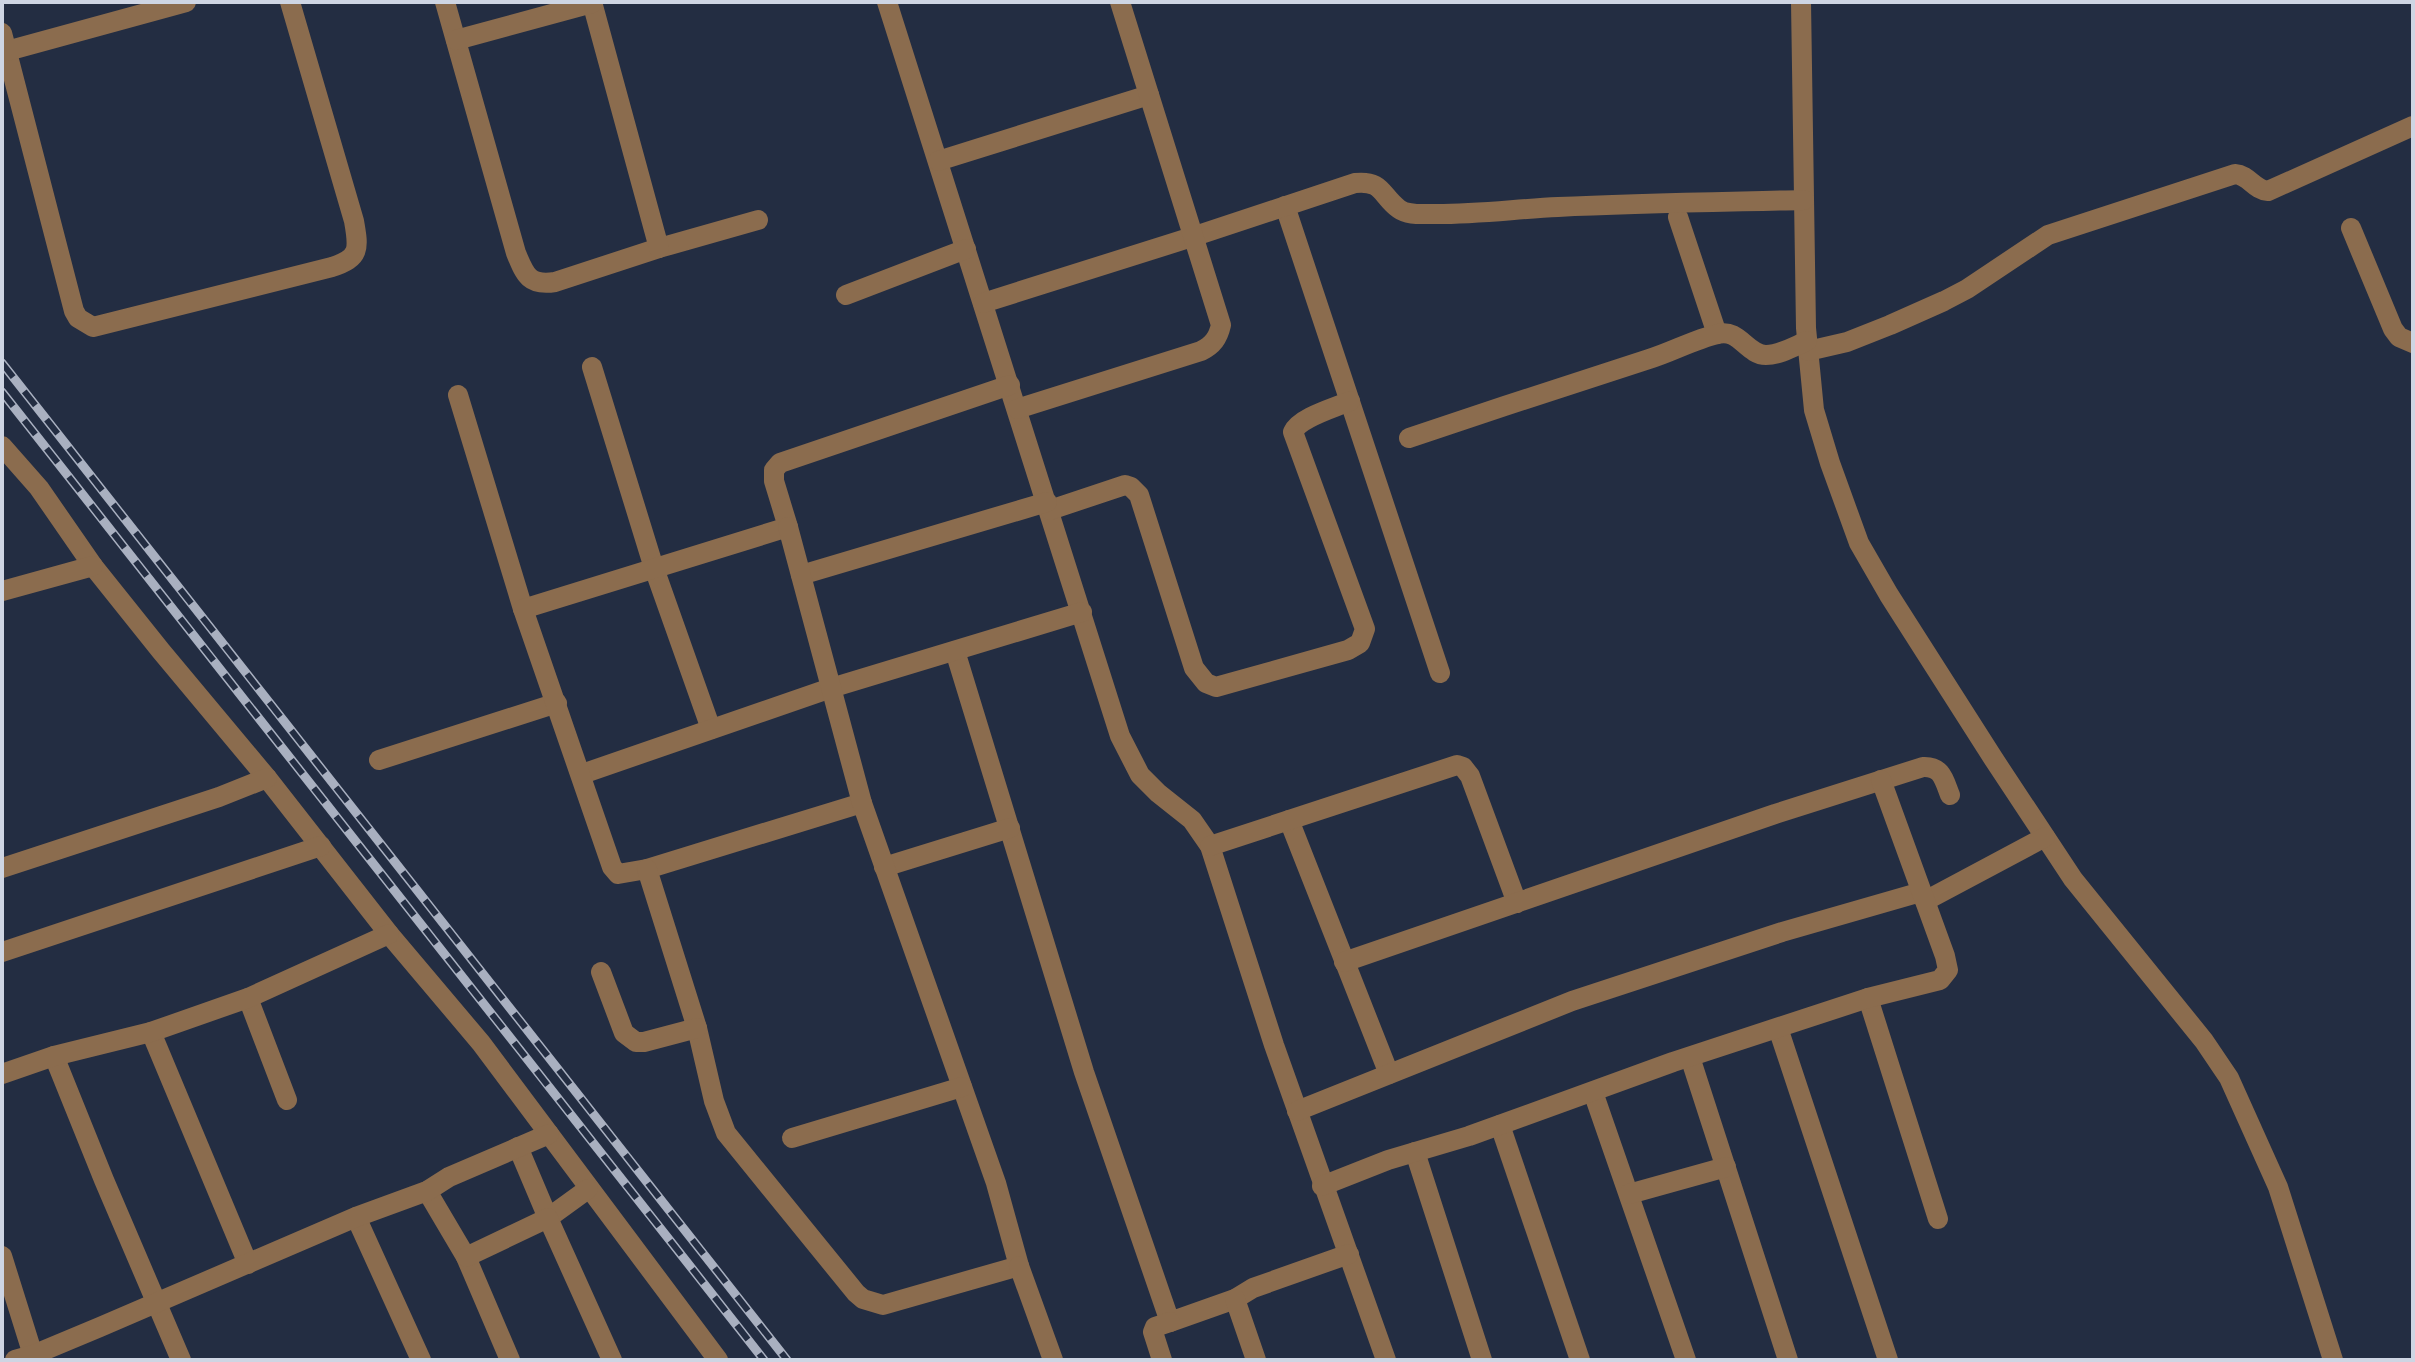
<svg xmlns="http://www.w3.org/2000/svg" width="2415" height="1362" font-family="Overpass,sans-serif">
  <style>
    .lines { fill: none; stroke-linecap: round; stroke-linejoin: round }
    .minor { stroke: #8b6c4e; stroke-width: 20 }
    .rail-casing { stroke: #a9b0c0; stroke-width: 9 }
    .rail { stroke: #232d42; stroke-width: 6; stroke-dasharray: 18; stroke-linecap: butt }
  </style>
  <rect width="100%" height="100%" fill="#232d42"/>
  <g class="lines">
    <g class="minor">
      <path d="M445 2 516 253C525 275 529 286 555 282L659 248 758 220"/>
      <polyline points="592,2 659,248"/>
      <polyline points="887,2 1120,736 1140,775 1158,793 1192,820 1210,846 1274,1045 1386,1360"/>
      <polyline points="1801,2 1806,328 1814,410 1830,463 1859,543 1889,595 1993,758 2073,879 2204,1041 2229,1078 2278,1187 2333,1360"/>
      <path d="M2 33 74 311 78 318 93 327 332 267C360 258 359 249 354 221L290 2"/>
      <polyline points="456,40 592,3"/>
      <polyline points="7,51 186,2"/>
      <polyline points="938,161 1149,95"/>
      <polyline points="1285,206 1440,673"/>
      <polyline points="1678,217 1717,334"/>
      <polyline points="2351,228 2393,329 2399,337 2413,343"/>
      <polyline points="846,295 966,249"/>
      <path d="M983 303 1192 237 1355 183C1383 180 1381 196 1399 209 1407 215 1420 214 1429 214 1472 215 1515 209 1558 207 1640 203 1722 202 1804 200"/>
      <path d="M1808 351 1847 342 1890 325 1944 301 1967 289 2048 235 2235 174C2249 175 2254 190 2268 191L2413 126"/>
      <polyline points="592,367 654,568 711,729"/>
      <polyline points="458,395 523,609"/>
      <path d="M1017 409 1201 351C1213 345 1218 338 1221 325L1120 2"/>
      <path d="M1409 438C1489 411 1568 385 1649 359 1672 352 1695 339 1718 334 1739 328 1747 355 1766 355 1780 355 1795 346 1807 341"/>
      <polyline points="2,446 39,488 93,566 161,651 267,778 389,934 481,1043 718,1360"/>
      <path d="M1050 510 1125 485 1131 487 1139 495 1194 668 1206 683 1216 687 1348 650 1360 643 1365 629 1293 432C1300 417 1335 408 1350 401"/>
      <polyline points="801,575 1047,502"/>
      <polyline points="2,591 93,566"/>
      <polyline points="955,651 1084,1072 1170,1322 1235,1299 1253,1288 1349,1254"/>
      <polyline points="379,760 557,703"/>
      <polyline points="582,774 831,688 1082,612"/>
      <polyline points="862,803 647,869 618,874 612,867 523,609 788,527 774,481 774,470 780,463 1010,385"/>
      <polyline points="1289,820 1389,1074"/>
      <polyline points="1210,846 1457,765 1463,767 1470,776 1517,903"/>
      <polyline points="884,867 1010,828"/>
      <polyline points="2,868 219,797 267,778"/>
      <polyline points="647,869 697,1028 714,1101 726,1133 856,1293 863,1299 883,1305 1019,1266 996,1183 862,803 788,527"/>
      <polyline points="1925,901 2045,837"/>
      <polyline points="2,952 321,846"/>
      <path d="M1344 962 1775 814 1923 767C1942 766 1944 780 1950 795"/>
      <polyline points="601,972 624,1033 636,1042 644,1042 697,1028"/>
      <polyline points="248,998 287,1100"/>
      <polyline points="1868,998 1938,1219"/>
      <polyline points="1778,1028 1888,1360"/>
      <polyline points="151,1032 248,1264"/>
      <polyline points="54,1056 104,1180 181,1360"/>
      <polyline points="1690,1057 1788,1360"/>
      <polyline points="2,1074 54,1056 151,1032 248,998 389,934"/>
      <polyline points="1593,1092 1686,1360"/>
      <polyline points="1297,1111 1572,1001 1782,932 1921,892"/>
      <polyline points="1500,1125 1580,1360"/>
      <polyline points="792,1138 962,1087"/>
      <polyline points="518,1147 548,1218 588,1189"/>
      <polyline points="1415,1152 1482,1360"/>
      <polyline points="1322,1186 1388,1160 1469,1136 1673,1062 1868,998 1940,980 1948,970 1945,956 1881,780"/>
      <polyline points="427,1191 466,1257 510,1360"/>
      <polyline points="1629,1194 1726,1167"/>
      <polyline points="356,1217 421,1360"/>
      <polyline points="2,1256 33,1355"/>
      <polyline points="466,1257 548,1218 612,1360"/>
      <polyline points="1019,1266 1053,1360"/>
      <polyline points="1235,1299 1256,1360"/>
      <polyline points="15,1360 33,1355 100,1327 356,1217 427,1191 449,1177 549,1134"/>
      <polyline points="1162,1360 1153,1332 1155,1327 1170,1322"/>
    </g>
    <g class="rail-casing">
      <g id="rail">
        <polyline points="2,363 787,1360"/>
        <polyline points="2,392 764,1360"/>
      </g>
    </g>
    <use href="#rail" class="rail"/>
  </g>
  <rect width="2415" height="1362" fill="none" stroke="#ced5e3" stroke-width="8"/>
</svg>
